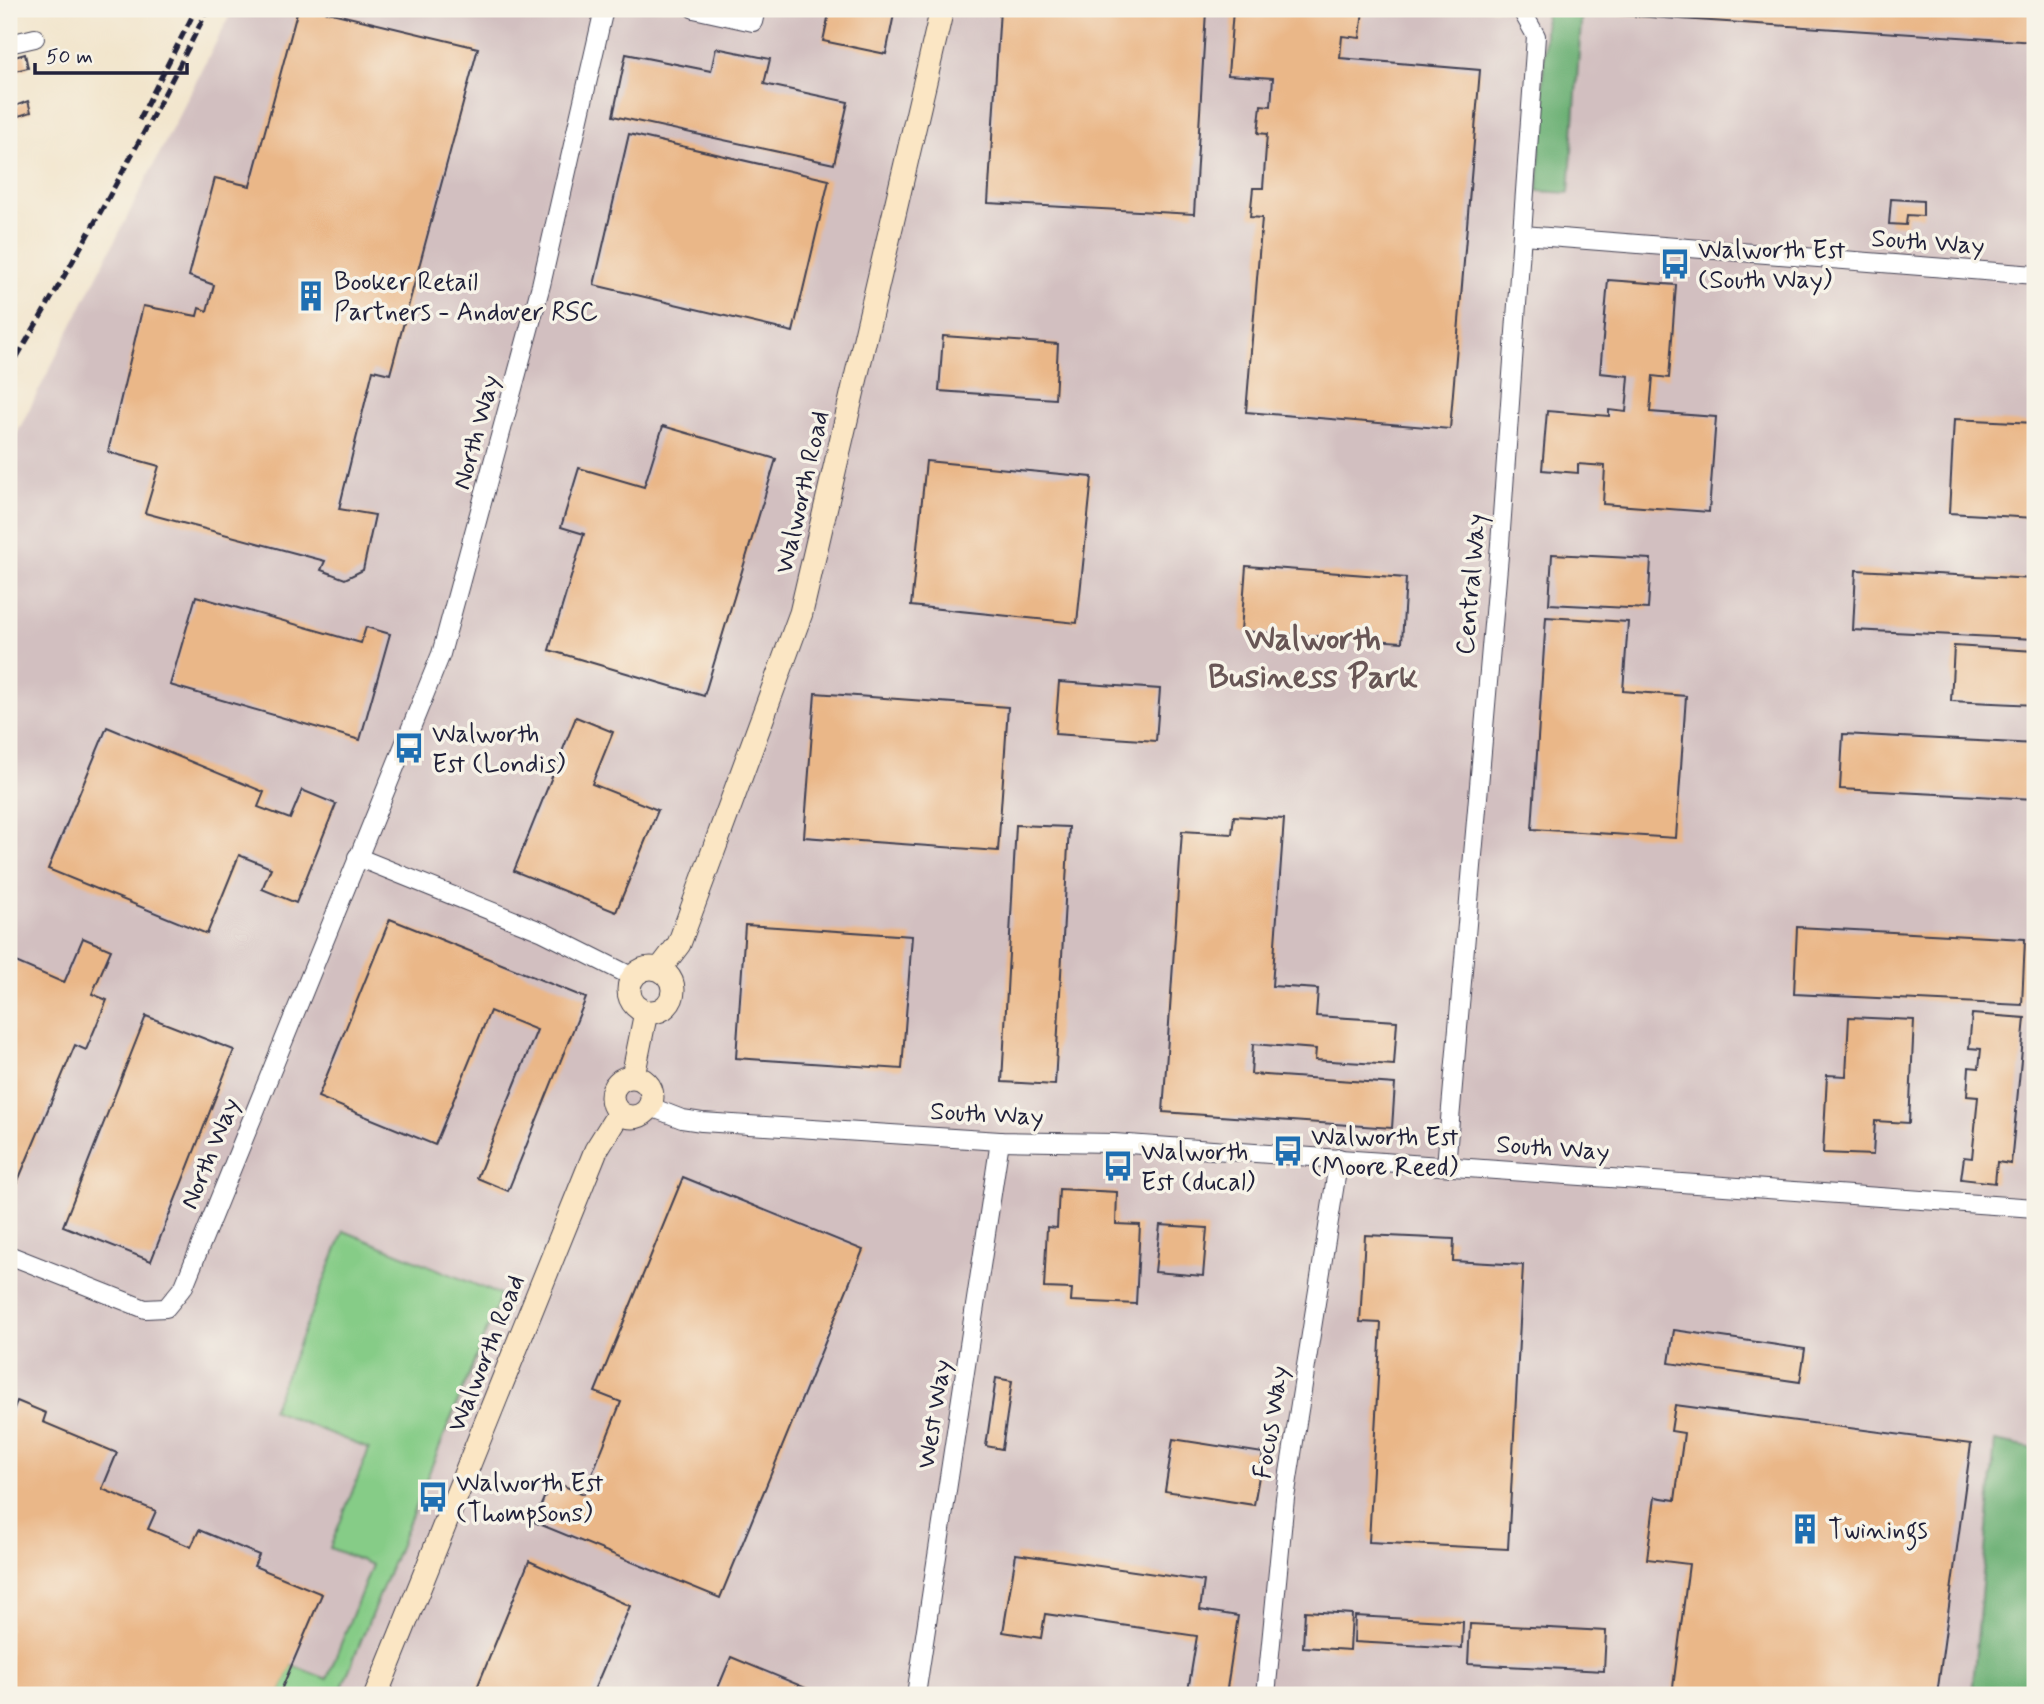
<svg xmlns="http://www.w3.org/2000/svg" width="2044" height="1704" font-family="Mynerve,sans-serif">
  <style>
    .industrial { fill: #d2bfc0 }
    .green { fill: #86cc87; stroke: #547761; stroke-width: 2 }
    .forest { fill: #6cb074; stroke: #476958; stroke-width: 2 }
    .building { fill: #eab788 }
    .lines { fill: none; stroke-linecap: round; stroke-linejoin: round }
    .street-casing { stroke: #413f51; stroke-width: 20 }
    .secondary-casing { stroke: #413f51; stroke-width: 25 }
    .street { stroke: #fff; stroke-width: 18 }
    .secondary { stroke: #fbe6c4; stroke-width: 23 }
    .rail { stroke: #22223b; stroke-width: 5; stroke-dasharray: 10 5; stroke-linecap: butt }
    .labels { text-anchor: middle; stroke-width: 7; stroke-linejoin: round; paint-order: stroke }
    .street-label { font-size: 26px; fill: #22223b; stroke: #f7f3e8 }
    .poi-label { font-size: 26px; fill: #22223b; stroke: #f7f3e8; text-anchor: start }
    .district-label { font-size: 33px; font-weight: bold; fill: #685656; stroke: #f7f3e8 }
  </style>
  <rect width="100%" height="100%" fill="#f7f3e8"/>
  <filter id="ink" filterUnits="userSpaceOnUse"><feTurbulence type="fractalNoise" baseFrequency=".0143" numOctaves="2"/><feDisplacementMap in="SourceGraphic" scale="14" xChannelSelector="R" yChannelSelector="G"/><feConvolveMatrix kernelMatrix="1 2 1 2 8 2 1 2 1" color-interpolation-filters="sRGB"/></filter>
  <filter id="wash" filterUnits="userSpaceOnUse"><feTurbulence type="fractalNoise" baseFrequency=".00686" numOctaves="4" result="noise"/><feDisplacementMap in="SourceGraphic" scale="28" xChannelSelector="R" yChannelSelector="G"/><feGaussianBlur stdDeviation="1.57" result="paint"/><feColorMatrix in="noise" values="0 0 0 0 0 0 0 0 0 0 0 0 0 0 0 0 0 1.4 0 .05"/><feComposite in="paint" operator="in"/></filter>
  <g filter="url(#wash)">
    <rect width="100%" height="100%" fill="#f2e5cc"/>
    <polygon class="industrial" points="233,9 2035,9 2035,1695 9,1695 9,449"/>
    <polygon class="green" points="344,1231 501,1295 339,1695 279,1695 291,1665 327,1679 372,1565 330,1548 369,1449 272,1410"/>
    <g class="forest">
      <polygon points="1546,9 1582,9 1569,193 1538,191"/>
      <polygon points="1995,1441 2035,1449 2035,1565 2030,1695 1972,1695"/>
    </g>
    <g id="blocks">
      <g class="building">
        <polygon points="298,9 315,9 478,48 390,374 373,370 339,509 375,515 363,570 345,579 321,570 325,561 145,513 159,466 108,452 143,306 197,316 199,308 207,311 214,285 189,276 215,178 250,186"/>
        <polygon points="830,9 895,9 886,54 823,41"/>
        <polygon points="1000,9 1206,11 1194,214 988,203"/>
        <polygon points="1257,9 1363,9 1360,38 1342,36 1340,58 1480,70 1450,429 1246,412 1262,218 1250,217 1253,188 1263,188 1267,134 1258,133 1261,105 1271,106 1273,78 1228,75 1233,10 1257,12"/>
        <polygon points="1604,9 2035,9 2035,42 1604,14"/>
        <polygon points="716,48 770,59 764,84 848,102 834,164 613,116 626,54 711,71"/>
        <polygon points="25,54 28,68 15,71 11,58"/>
        <polygon points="28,101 31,112 19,116 15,106"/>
        <polygon points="629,134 829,180 793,332 594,285"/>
        <polygon points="1891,199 1923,201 1923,216 1907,215 1906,225 1889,224"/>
        <polygon points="1608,280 1676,285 1669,378 1653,376 1650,412 1716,417 1709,512 1603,504 1605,466 1578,464 1578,473 1542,470 1547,411 1609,416 1609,410 1626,412 1629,376 1600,373"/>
        <polygon points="943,336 1058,344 1055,399 939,391"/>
        <polygon points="1954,419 2035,423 2035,518 1949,513"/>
        <polygon points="663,426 776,459 704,696 549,650 584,534 561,527 579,468 644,487"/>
        <polygon points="926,461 1092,477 1077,623 911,606"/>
        <polygon points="1552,554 1651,559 1648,609 1549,604"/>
        <polygon points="1246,566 1406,578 1402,642 1241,631"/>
        <polygon points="1856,570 2035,579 2035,639 1853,630"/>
        <polygon points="196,596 361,643 366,627 390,634 360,740 170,685"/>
        <polygon points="1546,617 1628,622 1623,691 1686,696 1676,838 1532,829"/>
        <polygon points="1954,646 2035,651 2035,705 1951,701"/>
        <polygon points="1059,682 1160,689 1156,741 1055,734"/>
        <polygon points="815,693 1008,707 998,851 804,837"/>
        <polygon points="576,717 613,732 592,784 658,810 616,912 514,871"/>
        <polygon points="107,727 264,792 258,807 290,819 302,790 336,804 296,903 262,889 271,868 239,855 207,934 48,869"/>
        <polygon points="1843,734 2035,744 2035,799 1840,789"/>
        <polygon points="1234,816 1284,819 1272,986 1318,989 1316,1016 1397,1021 1394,1065 1315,1060 1316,1049 1253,1044 1251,1074 1395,1084 1392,1128 1163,1112 1182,831 1232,834"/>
        <polygon points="1016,825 1069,827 1055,1085 1002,1082"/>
        <polygon points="390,919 586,998 508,1191 477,1178 537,1030 490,1011 435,1145 318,1097"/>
        <polygon points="745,925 912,936 902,1069 736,1058"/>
        <polygon points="1797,927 2025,939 2022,1005 1794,994"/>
        <polygon points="83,938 111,950 92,994 107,1000 86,1050 75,1045 9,1202 9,959 64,983"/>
        <polygon points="1972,1014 2025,1018 2011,1164 1997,1162 1995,1183 1961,1179 1964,1157 1972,1158 1978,1097 1967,1096 1969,1067 1979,1068 1981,1049 1969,1048"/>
        <polygon points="146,1016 234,1050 151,1261 63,1226"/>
        <polygon points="1849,1017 1914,1020 1909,1123 1875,1121 1873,1155 1823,1153 1827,1075 1846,1076"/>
        <polygon points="683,1177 863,1250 720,1598 534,1522 551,1481 584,1494 621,1402 595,1392"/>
        <polygon points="1059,1189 1117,1192 1116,1224 1140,1225 1136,1304 1071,1301 1072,1289 1044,1288 1047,1227 1057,1228"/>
        <polygon points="1160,1225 1207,1228 1203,1276 1155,1272"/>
        <polygon points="1365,1235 1454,1239 1453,1261 1523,1265 1508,1549 1369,1542 1381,1323 1360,1322"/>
        <polygon points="1674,1330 1805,1349 1800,1382 1669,1363"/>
        <polygon points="996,1378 1012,1381 1002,1449 986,1446"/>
        <polygon points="17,1401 46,1413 43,1422 117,1453 102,1489 156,1511 148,1529 191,1547 199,1530 259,1555 254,1566 322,1594 279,1695 9,1695 9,1421"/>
        <polygon points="1675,1405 1971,1444 1937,1695 1672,1695 1689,1564 1647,1559 1655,1497 1675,1500 1684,1433 1671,1431"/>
        <polygon points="1173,1439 1263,1453 1254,1505 1165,1491"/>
        <polygon points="1016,1554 1204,1581 1200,1610 1238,1616 1226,1695 1188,1691 1197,1636 1045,1614 1041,1638 1003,1632"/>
        <polygon points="529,1561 630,1606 592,1695 474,1695"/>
        <polygon points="1305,1611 1352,1614 1350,1650 1303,1647"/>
        <polygon points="1355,1616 1463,1622 1462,1648 1354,1642"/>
        <polygon points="1470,1624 1606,1631 1604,1671 1468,1664"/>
        <polygon points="731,1657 818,1693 817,1695 715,1695"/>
        <polygon points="1293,1691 1333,1693 1333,1695 1293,1695"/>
      </g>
    </g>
  </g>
  <g filter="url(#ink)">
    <use href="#blocks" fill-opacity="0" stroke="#413f51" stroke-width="2"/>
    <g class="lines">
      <g class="street-casing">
        <g id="street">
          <polyline points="694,9 753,22 756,9"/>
          <polyline points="9,44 35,38"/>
          <polyline points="1523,235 2035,275"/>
          <polyline points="357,857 543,932 633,977"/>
          <polyline points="651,1107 682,1119 702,1122 1000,1141 1114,1143 2035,1208"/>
          <polyline points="1446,1166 1500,544 1536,36 1521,9"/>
          <polyline points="9,1255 145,1309 166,1308 184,1286 441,654 541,285 604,9"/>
          <polyline points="916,1695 1000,1141"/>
          <polyline points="1266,1695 1285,1498 1339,1158"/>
        </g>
      </g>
      <g class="secondary-casing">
        <g id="secondary">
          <circle cx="651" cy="990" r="22"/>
          <polyline points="660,969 679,944 801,613 942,9"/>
          <polyline points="633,1076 646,1012"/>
          <circle cx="632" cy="1097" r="20"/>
          <polyline points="376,1695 596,1150 619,1113"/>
        </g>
      </g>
      <use href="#street" class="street"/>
      <use href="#secondary" class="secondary"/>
      <g class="rail">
        <polyline points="139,120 196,9"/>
        <path d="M9 370C80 252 146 132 208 9"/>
      </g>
    </g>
  </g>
  <defs>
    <g id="bus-bare" transform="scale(2.415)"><path d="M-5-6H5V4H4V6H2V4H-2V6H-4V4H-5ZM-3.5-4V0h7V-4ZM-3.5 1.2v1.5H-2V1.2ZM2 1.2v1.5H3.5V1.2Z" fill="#1f6fb2" stroke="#f7f3e8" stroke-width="2.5" paint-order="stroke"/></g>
    <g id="building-bare" transform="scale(2.415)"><path d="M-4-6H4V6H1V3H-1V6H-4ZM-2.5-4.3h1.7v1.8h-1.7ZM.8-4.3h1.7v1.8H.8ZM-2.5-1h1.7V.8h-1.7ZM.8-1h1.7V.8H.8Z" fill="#1f6fb2" stroke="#f7f3e8" stroke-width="2.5" paint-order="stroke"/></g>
  </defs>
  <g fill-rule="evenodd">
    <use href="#bus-bare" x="1675" y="264"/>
    <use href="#building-bare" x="311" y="296"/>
    <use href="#bus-bare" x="409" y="748"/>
    <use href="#bus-bare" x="1288" y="1151"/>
    <use href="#bus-bare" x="1118" y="1166"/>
    <use href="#bus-bare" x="433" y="1497"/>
    <use href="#building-bare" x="1805" y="1529"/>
  </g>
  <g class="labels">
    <g class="street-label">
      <text transform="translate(1928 241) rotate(4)" y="9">South Way</text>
      <text transform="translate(475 432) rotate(-75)" y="9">North Way</text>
      <text transform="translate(801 492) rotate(-77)" y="9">Walworth Road</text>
      <text transform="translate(1470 584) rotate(-85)" y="9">Central Way</text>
      <text transform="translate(987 1113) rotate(3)" y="9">South Way</text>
      <text transform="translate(1553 1147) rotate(4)" y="9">South Way</text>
      <text transform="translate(209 1153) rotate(-68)" y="9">North Way</text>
      <text transform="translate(485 1353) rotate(-68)" y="9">Walworth Road</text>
      <text transform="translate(933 1414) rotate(-81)" y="9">West Way</text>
      <text transform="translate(1270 1422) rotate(-81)" y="9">Focus Way</text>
    </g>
    <g class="poi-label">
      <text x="1698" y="258">Walworth Est<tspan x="1698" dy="30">(South Way)</tspan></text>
      <text x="334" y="290">Booker Retail<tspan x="334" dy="30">Partners - Andover RSC</tspan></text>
      <text x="432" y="742">Walworth<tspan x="432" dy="30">Est (Londis)</tspan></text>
      <text x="1311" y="1145">Walworth Est<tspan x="1311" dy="30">(Moore Reed)</tspan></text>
      <text x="1141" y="1160">Walworth<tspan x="1141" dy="30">Est (ducal)</tspan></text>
      <text x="456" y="1491">Walworth Est<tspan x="456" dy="30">(Thompsons)</tspan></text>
      <text x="1828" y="1538">Twinings</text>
    </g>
    <g class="district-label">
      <text x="1313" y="649">Walworth<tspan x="1313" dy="38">Business Park</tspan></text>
    </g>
  </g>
  <rect width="2044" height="1704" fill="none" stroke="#f7f3e8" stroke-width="35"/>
  <path d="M35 63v10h152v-10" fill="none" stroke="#22223b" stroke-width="3.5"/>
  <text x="46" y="63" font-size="21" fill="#22223b" stroke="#f7f3e8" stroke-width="5" paint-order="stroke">50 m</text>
</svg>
